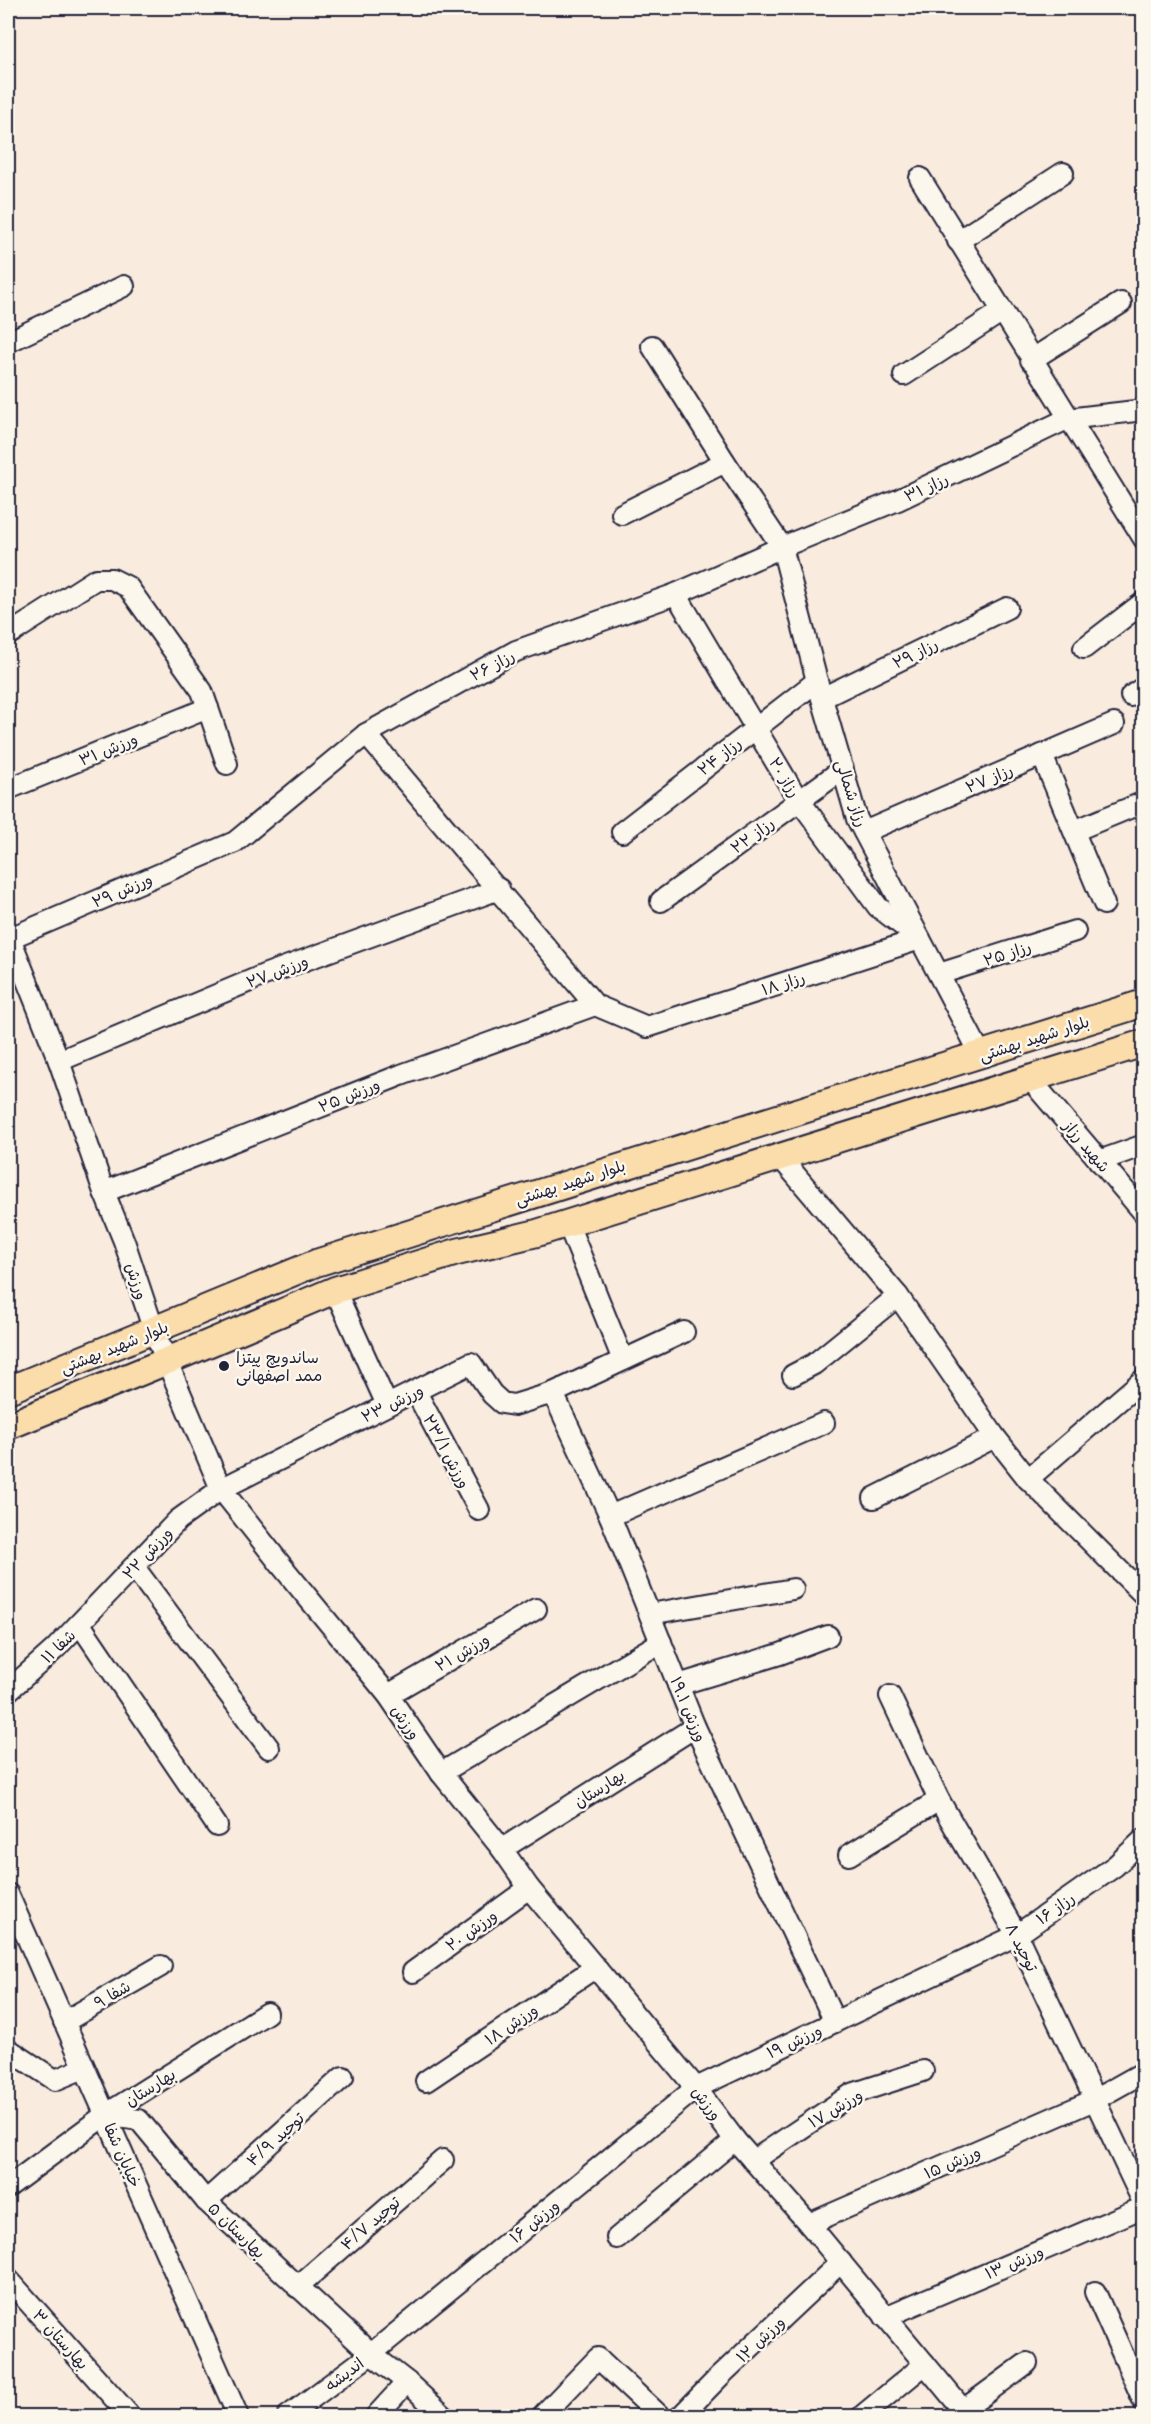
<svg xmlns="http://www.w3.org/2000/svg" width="1151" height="2424" font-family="Mali,'Playpen Sans Arabic',sans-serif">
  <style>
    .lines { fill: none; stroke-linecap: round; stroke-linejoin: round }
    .minor-casing { stroke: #22223b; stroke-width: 24 }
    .major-casing { stroke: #22223b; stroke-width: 30 }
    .minor { stroke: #fbf7ec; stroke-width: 20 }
    .major { stroke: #fbdcab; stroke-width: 26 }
    .poi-dot { fill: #22223b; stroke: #fbf7ec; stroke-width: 2 }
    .labels { text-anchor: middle; stroke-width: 5; stroke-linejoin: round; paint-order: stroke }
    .street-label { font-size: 16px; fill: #22223b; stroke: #fbf7ec }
    .poi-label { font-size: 16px; fill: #22223b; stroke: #fbf7ec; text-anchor: start }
  </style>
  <rect width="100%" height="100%" fill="#f9ebde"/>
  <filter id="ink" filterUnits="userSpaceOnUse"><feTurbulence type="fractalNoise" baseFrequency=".0167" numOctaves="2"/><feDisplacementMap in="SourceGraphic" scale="12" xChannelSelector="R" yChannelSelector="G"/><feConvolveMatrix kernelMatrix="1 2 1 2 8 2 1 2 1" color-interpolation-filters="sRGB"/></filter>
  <g filter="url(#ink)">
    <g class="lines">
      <g class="minor-casing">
        <g id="minor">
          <polyline points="920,178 1144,539"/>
          <polyline points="958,241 1063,173"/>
          <polyline points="8,342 124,286"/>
          <polyline points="652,346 725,462 782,547 817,681 857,819 981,1055"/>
          <polyline points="1031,360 1121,303"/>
          <polyline points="904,375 1001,312"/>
          <polyline points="622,514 725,462"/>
          <polyline points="676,594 794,793 878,907 915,935"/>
          <polyline points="8,635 96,579 112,579 128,587 202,691 227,764"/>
          <polyline points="1084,648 1144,602"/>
          <polyline points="1131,696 1144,687"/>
          <polyline points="822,698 1007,608"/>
          <polyline points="366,734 595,1005 647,1027 920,939"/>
          <polyline points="1042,755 1104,904"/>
          <polyline points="8,789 208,708"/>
          <polyline points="1074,831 1144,802"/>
          <polyline points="622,832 817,681"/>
          <polyline points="864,832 1114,724"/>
          <polyline points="661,901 843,769"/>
          <polyline points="8,933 59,1061 104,1192 124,1241 154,1331 221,1489 281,1565 388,1695 441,1773 502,1849 529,1888 696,2088 735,2140 809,2224 968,2416"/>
          <polyline points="10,938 235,842 366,734 516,651 676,594 782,547 898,500 1067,419 1144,410"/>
          <polyline points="939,974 1075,931"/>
          <polyline points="59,1061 264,975 499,889"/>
          <polyline points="1030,1079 1144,1213"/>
          <polyline points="781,1158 898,1296 995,1437 1028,1479 1144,1595"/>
          <polyline points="1099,1161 1144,1145"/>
          <polyline points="104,1192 401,1075 595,1005"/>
          <polyline points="568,1224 623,1360"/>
          <polyline points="335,1290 387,1405"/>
          <polyline points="793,1375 814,1364 898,1296"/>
          <polyline points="416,1392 479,1510"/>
          <polyline points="553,1393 610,1516 695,1727 835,2022"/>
          <polyline points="1028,1479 1144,1379"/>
          <polyline points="874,1498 995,1437"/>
          <polyline points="610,1516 824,1423"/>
          <polyline points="134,1567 269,1748"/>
          <polyline points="650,1614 793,1589"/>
          <polyline points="80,1624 217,1826"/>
          <polyline points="678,1685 780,1654 828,1636"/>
          <polyline points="8,1691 55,1649 178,1520 221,1489 471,1363 492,1394 502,1403 514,1405 553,1393 684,1332"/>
          <polyline points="388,1695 536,1609"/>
          <polyline points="890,1696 939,1800 1017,1935 1144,2204"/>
          <polyline points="441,1773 661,1642"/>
          <polyline points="502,1849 695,1727"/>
          <polyline points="849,1855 939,1800"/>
          <polyline points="8,1894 238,2416"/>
          <polyline points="413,1972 529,1888"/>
          <polyline points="64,2022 161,1966"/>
          <polyline points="8,2049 55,2080 84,2068"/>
          <polyline points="426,2081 596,1967"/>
          <polyline points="105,2115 139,2120 206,2201 371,2354 407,2382 444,2416"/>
          <polyline points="753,2161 852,2094 923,2071"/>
          <polyline points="8,2187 105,2115 267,2013"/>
          <polyline points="206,2201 343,2077"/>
          <polyline points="809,2224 1094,2100 1144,2072"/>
          <polyline points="617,2238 735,2140"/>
          <polyline points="8,2279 130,2416"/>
          <polyline points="297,2287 443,2160"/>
          <polyline points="1095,2292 1144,2402"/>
          <polyline points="885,2317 1144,2207"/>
          <polyline points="963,2410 1027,2363"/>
          <polyline points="288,2416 371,2354 696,2088 1017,1935 1115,1866 1144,1839"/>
          <polyline points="376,2416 407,2382"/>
          <polyline points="542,2416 598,2358 660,2416"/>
          <polyline points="681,2416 720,2376 841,2262"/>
          <polyline points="862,2416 925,2364"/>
        </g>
      </g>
      <g class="major-casing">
        <g id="major">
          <polyline points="8,1390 316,1263 1144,1003"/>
          <polyline points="8,1426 167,1361 335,1290 457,1252 537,1233 1144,1043"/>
        </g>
      </g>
      <use href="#minor" class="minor"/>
      <use href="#major" class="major"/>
    </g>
  </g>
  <circle class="poi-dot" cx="224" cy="1366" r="6"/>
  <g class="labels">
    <g class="street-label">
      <text transform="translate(926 487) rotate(-25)" y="6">رزاز ۳۱</text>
      <text transform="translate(915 653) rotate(-26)" y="6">رزاز ۲۹</text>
      <text transform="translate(492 665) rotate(-28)" y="6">رزاز ۲۶</text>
      <text transform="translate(108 749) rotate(-22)" y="6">ورزش ۳۱</text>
      <text transform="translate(719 756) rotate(-38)" y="6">رزاز ۲۴</text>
      <text transform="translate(785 777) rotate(58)" y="6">رزاز ۲۰</text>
      <text transform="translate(989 778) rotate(-23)" y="6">رزاز ۲۷</text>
      <text transform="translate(852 793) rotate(72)" y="6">رزاز شمالی</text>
      <text transform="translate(752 835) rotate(-36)" y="6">رزاز ۲۲</text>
      <text transform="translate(122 890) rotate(-23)" y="6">ورزش ۲۹</text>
      <text transform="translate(1007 953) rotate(-18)" y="6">رزاز ۲۵</text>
      <text transform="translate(277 971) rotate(-21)" y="6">ورزش ۲۷</text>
      <text transform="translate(783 983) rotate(-18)" y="6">رزاز ۱۸</text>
      <text transform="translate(1034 1038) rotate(-18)" y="6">بلوار شهید بهشتی</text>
      <text transform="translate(349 1095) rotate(-22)" y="6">ورزش ۲۵</text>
      <text transform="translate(1087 1146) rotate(50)" y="6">شهید رزاز</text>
      <text transform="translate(570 1182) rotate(-18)" y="6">بلوار شهید بهشتی</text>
      <text transform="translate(137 1281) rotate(72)" y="6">ورزش</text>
      <text transform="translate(114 1347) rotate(-22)" y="6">بلوار شهید بهشتی</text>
      <text transform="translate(392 1403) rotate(-26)" y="6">ورزش ۲۳</text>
      <text transform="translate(447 1451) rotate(62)" y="6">ورزش ۲۳/۱</text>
      <text transform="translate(147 1553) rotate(-47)" y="6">ورزش ۲۲</text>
      <text transform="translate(58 1646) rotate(-44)" y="6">شفا ۱۱</text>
      <text transform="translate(462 1652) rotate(-30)" y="6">ورزش ۲۱</text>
      <text transform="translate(689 1709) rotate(67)" y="6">ورزش ۱۹.۱</text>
      <text transform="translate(406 1722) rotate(56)" y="6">ورزش</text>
      <text transform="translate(599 1788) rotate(-32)" y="6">بهارستان</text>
      <text transform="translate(1055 1908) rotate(-35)" y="6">رزاز ۱۶</text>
      <text transform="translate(471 1930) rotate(-36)" y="6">ورزش ۲۰</text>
      <text transform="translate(1022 1947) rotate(63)" y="6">توحید ۸</text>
      <text transform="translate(112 1994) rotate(-30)" y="6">شفا ۹</text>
      <text transform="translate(511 2024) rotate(-34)" y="6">ورزش ۱۸</text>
      <text transform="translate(794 2041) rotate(-25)" y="6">ورزش ۱۹</text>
      <text transform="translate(150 2087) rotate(-32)" y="6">بهارستان</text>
      <text transform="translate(707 2103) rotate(53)" y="6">ورزش</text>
      <text transform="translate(835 2108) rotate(-31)" y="6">ورزش ۱۷</text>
      <text transform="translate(275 2139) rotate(-42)" y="6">توحید ۴/۹</text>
      <text transform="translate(123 2155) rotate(66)" y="6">خیابان شفا</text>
      <text transform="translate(952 2162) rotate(-23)" y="6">ورزش ۱۵</text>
      <text transform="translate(534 2221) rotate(-39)" y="6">ورزش ۱۶</text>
      <text transform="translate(370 2223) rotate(-41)" y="6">توحید ۴/۷</text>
      <text transform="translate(237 2230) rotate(44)" y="6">بهارستان ۵</text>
      <text transform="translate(1014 2262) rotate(-23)" y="6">ورزش ۱۳</text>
      <text transform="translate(61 2339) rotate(48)" y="6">بهارستان ۳</text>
      <text transform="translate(760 2339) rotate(-43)" y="6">ورزش ۱۲</text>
      <text transform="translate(344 2374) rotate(-37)" y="6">اندیشه</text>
    </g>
    <g class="poi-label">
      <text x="236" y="1363">ساندویچ پیتزا<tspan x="236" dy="18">ممد اصفهانی</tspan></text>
    </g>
  </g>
  <rect width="1151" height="2424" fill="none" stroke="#fbf7ec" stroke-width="30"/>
  <rect x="15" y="15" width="1121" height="2394" fill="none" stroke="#22223b" stroke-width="2" filter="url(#ink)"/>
</svg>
